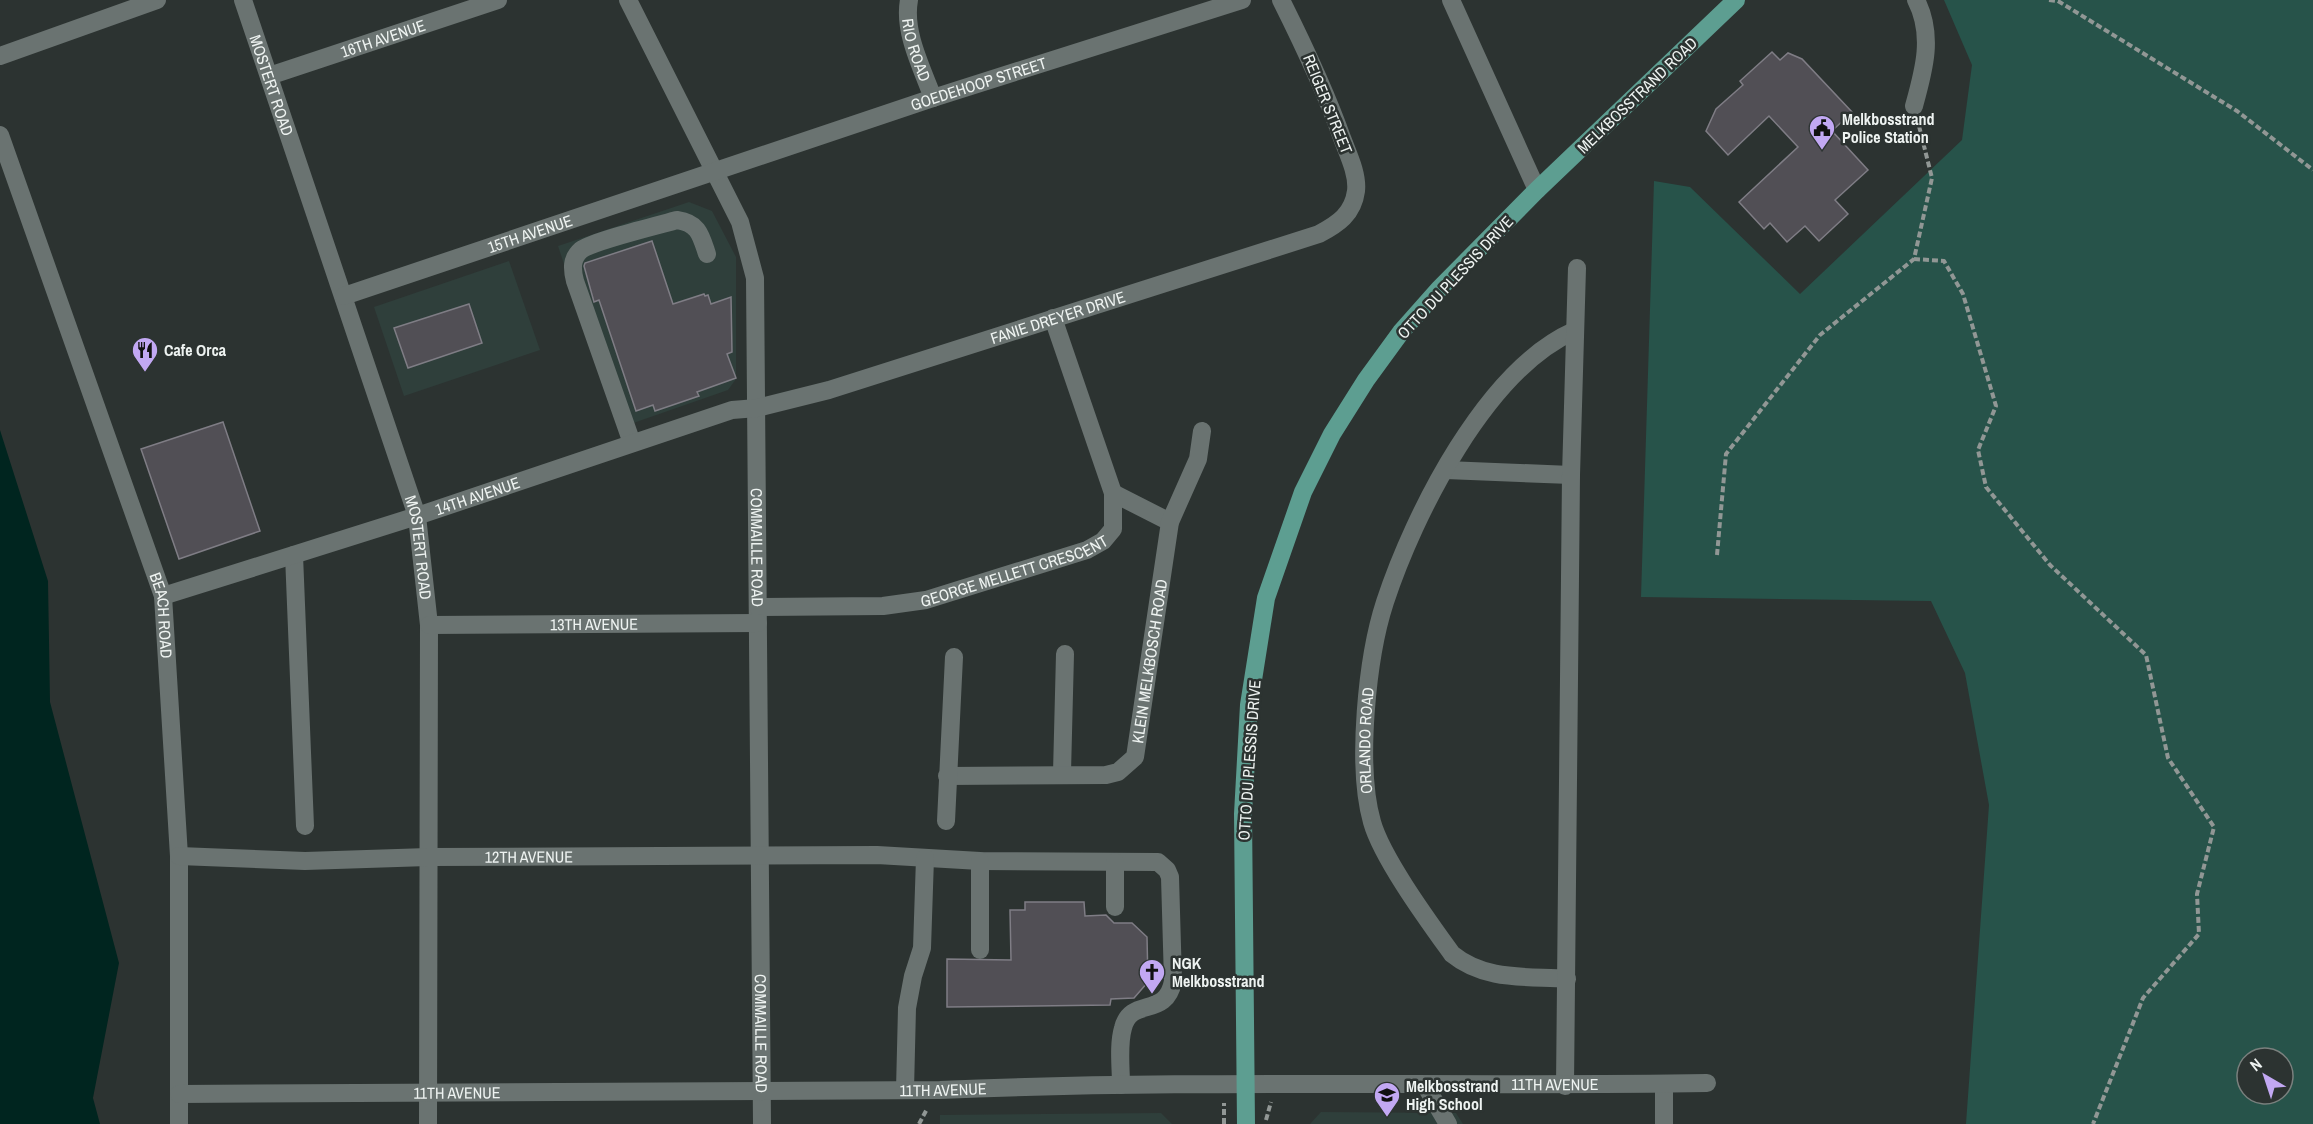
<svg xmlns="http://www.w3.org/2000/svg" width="2313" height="1124" font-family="'Archivo Narrow',sans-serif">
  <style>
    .built { fill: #2f3f3b }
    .green { fill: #27534a; fill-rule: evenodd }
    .water { fill: #00251f }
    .building { fill: #514f55; stroke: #7f7d85; stroke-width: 1.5 }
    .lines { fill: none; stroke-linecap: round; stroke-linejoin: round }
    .path { stroke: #919795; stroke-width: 4; stroke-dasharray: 6 3; stroke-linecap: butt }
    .minor { stroke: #6a7371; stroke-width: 18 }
    .major { stroke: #5d9e91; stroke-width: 18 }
    .labels { text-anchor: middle; stroke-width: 5; stroke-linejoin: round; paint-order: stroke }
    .street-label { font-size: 16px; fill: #eef3f1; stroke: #2c3331 }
    .poi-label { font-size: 16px; font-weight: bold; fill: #eef3f1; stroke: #2c3331; text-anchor: start }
  </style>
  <rect width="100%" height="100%" fill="#2c3331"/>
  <g class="built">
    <polygon points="689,202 712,211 736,257 736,379 728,390 619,428 558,246"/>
    <polygon points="509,261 540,350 404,396 374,307"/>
    <polygon points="1321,1112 1456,1113 1463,1124 1310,1124"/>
    <polygon points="1161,1113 1172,1124 940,1124 940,1115"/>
  </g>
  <path class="green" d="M1944 0H2313V1124H1966L1989 805 1965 673 1931 601 1641 597 1654 181 1690 187 1800 294 1962 140 1972 65ZM2247 1058H2283V1094H2247Z"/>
  <polygon class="water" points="0,430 48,581 50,702 119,963 93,1098 100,1124 0,1124"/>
  <g class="building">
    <polygon points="1772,52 1780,60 1788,53 1802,59 1852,112 1832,131 1868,170 1835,200 1848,214 1819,241 1805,226 1787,242 1770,223 1764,229 1739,202 1798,147 1769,116 1728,155 1706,131 1716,109 1743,85 1740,81"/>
    <polygon points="652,241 673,304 704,294 705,296 708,295 711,304 731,297 732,352 727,354 736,378 697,392 699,396 655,411 653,405 636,411 599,300 594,302 584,266 585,263"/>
    <polygon points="469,304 482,343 408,368 394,328"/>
    <polygon points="223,422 260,531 179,559 141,449"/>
    <polygon points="1025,902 1084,902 1085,916 1106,915 1114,923 1132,923 1147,937 1148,982 1134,998 1111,999 1110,1005 947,1007 947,959 1011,960 1010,910 1025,910"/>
  </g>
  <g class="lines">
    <g class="path">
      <polyline points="2049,0 2058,1 2237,111 2313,170"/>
      <polyline points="1914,259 1944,261 1963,294 1996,406 1978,450 1986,487 2050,565 2146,655 2168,758 2214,827 2197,894 2199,934 2143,998 2093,1124"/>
      <polyline points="1717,555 1726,454 1820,335 1914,259 1932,178 1918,122"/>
      <polyline points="1266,1120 1271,1102"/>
      <polyline points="919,1124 927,1109"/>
      <polyline points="1224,1124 1224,1103"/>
    </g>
    <g class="minor">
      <path id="s1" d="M243 0 417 516 429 625 428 1124"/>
      <path id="s2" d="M628 0 740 222 755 278 762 1124"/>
      <path id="s3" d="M909 0C903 32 922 68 933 98"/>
      <polyline points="1451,0 1537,190"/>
      <polyline points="0,56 157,0"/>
      <path id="s4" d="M269 76 498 0"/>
      <path d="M1914 106C1924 70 1934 35 1916 0"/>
      <path id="s5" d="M0 135 163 596 179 856V1124"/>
      <path id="s6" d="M344 296 933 98 1242 0"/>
      <path d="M632 443 575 281C572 269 571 259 581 250 593 241 659 225 677 220 699 223 701 236 707 254"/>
      <polyline points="1446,470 1571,475"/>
      <polyline points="1113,493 1170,522"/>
      <polyline points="294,555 305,826"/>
      <path id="s7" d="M163 596 417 516 732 410 757 408 829 390 1319 234C1338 224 1353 214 1356 191 1358 174 1348 154 1342 138 1325 90 1304 46 1281 0"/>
      <path id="s8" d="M758 607 883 606 926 600 1087 550 1103 541 1113 529V493L1053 318"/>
      <path id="s9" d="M429 625 758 623"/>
      <polyline points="1062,773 1065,654"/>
      <path id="s10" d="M947 776 1106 775 1118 772 1135 757 1170 522 1198 459 1202 431"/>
      <polyline points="946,821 954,657"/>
      <path id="s11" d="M179 856 305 861 428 857 877 855 980 861 1158 862 1167 870 1170 877 1173 981C1166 1019 1131 996 1123 1028 1118 1045 1121 1068 1121 1085"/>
      <polyline points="980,861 980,950"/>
      <polyline points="1115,862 1115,907"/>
      <path id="s12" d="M1567 979C1526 976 1485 981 1452 954 1429 922 1382 858 1372 822 1356 766 1367 657 1385 602 1414 514 1486 370 1574 331"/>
      <polyline points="1664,1084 1664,1124"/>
      <polyline points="1425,1085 1448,1124"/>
      <polyline points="1565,1086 1571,475 1577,268"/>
      <polyline points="905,1090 907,1008 913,976 922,948 925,858"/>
      <path id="s13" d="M179 1094 940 1090C1195 1079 1451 1087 1707 1083"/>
    </g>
    <polyline class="major" points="1246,1124 1243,814 1249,705 1266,598 1303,492 1332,434 1366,380 1401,332 1440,288 1537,190 1736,0"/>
  </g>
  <defs>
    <g id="civic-pin" transform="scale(1.35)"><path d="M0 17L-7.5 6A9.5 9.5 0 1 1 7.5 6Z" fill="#c2a8f3" stroke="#2c3331"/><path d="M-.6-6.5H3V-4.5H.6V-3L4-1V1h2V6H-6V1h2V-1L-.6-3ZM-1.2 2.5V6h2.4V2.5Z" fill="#111"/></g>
    <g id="restaurant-pin" transform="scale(1.35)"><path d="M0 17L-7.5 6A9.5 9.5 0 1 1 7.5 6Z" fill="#c2a8f3" stroke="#2c3331"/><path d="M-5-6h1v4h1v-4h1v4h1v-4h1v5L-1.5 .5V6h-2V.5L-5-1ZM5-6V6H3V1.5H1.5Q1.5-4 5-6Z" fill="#111"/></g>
    <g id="church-pin" transform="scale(1.35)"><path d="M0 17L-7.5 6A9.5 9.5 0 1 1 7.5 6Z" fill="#c2a8f3" stroke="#2c3331"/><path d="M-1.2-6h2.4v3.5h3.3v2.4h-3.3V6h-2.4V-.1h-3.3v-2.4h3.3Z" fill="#111"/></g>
    <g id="school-pin" transform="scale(1.35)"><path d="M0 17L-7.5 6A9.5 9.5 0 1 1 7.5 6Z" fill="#c2a8f3" stroke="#2c3331"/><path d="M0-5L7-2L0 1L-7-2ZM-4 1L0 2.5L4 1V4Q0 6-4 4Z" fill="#111"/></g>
  </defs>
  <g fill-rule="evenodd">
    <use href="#civic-pin" x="1822" y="128"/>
    <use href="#restaurant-pin" x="145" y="350"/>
    <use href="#church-pin" x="1152" y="972"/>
    <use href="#school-pin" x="1387" y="1095"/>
  </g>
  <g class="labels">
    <g class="street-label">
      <text dy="6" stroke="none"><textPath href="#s4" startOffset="120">16TH AVENUE</textPath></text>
      <text dy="6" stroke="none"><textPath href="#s3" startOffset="51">RIO ROAD</textPath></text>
      <text dy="6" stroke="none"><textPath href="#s6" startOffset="669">GOEDEHOOP STREET</textPath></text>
      <text dy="6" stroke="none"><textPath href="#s1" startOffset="90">MOSTERT ROAD</textPath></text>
      <text transform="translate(1637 95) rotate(-44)" y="6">MELKBOSSTRAND ROAD</text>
      <text transform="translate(1328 104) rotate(68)" y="6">REIGER STREET</text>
      <text dy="6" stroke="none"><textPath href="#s6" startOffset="196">15TH AVENUE</textPath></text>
      <text transform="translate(1455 277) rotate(-47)" y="6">OTTO DU PLESSIS DRIVE</text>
      <text dy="6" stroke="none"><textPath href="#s7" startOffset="938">FANIE DREYER DRIVE</textPath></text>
      <text dy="6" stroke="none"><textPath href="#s7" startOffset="330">14TH AVENUE</textPath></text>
      <text dy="6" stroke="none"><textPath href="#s1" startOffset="576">MOSTERT ROAD</textPath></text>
      <text dy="6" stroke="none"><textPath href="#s2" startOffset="576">COMMAILLE ROAD</textPath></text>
      <text dy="6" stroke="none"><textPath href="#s8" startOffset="261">GEORGE MELLETT CRESCENT</textPath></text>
      <text dy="6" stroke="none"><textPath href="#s5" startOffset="508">BEACH ROAD</textPath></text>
      <text dy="6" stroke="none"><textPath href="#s9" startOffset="165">13TH AVENUE</textPath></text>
      <text dy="6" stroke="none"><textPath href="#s10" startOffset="291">KLEIN MELKBOSCH ROAD</textPath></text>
      <text dy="6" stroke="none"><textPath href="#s12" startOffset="357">ORLANDO ROAD</textPath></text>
      <text transform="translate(1249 760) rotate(-86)" y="6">OTTO DU PLESSIS DRIVE</text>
      <text dy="6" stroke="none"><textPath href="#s11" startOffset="350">12TH AVENUE</textPath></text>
      <text dy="6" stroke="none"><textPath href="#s2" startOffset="1062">COMMAILLE ROAD</textPath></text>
      <text dy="6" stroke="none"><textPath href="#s13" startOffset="1376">11TH AVENUE</textPath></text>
      <text dy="6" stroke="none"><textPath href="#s13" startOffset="764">11TH AVENUE</textPath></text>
      <text dy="6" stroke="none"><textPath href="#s13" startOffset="278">11TH AVENUE</textPath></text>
    </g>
    <g class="poi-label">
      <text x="1842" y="125">Melkbosstrand<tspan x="1842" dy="18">Police Station</tspan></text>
      <text x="164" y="356">Cafe Orca</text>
      <text x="1172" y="969">NGK<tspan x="1172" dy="18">Melkbosstrand</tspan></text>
      <text x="1406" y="1092">Melkbosstrand<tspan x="1406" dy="18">High School</tspan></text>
    </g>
  </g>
  <g transform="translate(2265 1076) rotate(321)"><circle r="28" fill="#2c3331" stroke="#7a807e" stroke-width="1.5"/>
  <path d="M0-4.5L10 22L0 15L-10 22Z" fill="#c2a8f3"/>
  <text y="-9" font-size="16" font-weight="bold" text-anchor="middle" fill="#eef3f1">N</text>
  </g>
</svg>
